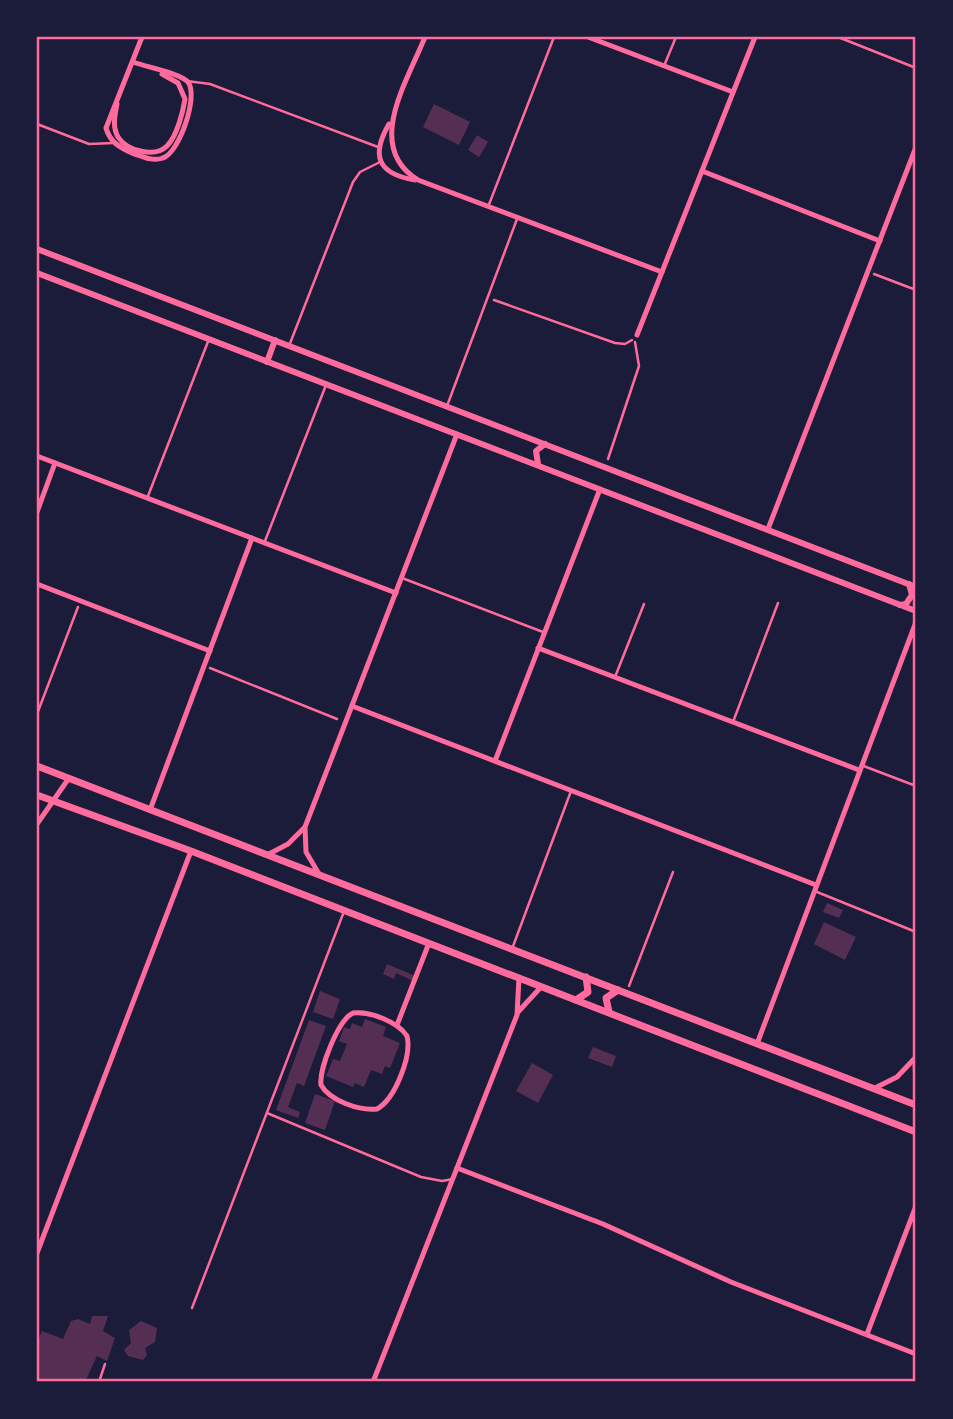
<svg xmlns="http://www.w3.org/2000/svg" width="953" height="1419" font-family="'Space Grotesk',sans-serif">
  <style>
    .building { fill: #542f53 }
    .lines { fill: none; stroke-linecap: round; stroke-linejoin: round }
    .path { stroke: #ff6b9d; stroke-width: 2.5 }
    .service { stroke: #ff6b9d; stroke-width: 2.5 }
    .minor { stroke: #ff6b9d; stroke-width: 5 }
    .tertiary { stroke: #ff6b9d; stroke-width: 6 }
    .secondary { stroke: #ff6b9d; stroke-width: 7 }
    .neatline { fill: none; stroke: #ff6b9d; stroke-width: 2.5 }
  </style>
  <rect width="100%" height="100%" fill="#1b1b3a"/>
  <g class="building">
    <polygon points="434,104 470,122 459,145 423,127"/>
    <polygon points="477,135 488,142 479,157 468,150"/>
    <polygon points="827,903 843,910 839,918 823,912"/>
    <polygon points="824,922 856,937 845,960 814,944"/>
    <polygon points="387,964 415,976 413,981 396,973 394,979 383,974"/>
    <polygon points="320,991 340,999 333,1019 313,1012"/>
    <polygon points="365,1019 386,1027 383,1036 400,1043 390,1068 385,1066 382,1074 371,1070 364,1087 355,1083 353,1087 326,1076 333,1059 340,1061 347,1044 339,1041 344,1027 350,1029 352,1023 362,1027"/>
    <polygon points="309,1020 326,1026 304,1086 297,1083 288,1107 300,1112 298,1118 276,1110"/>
    <polygon points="593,1047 616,1056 612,1067 588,1058"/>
    <polygon points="532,1063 553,1075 538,1103 516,1091"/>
    <polygon points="315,1094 335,1101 325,1130 305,1123"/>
    <polygon points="92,1316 108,1316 103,1331 115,1338 107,1361 97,1356 85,1382 37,1382 37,1343 42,1331 63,1339 71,1321 78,1319 90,1324"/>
    <polygon points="141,1321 157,1328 155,1342 145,1348 147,1355 143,1360 128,1356 124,1350 131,1343 129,1330"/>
  </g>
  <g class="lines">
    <g class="path">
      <polyline points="838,37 916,68"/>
      <polyline points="874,274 916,290"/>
      <polyline points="494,300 615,343 625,344 632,340"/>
      <polyline points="608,459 639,366 635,342"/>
      <polyline points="210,668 337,719"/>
      <polyline points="37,714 78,607"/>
      <polyline points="629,986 673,872"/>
    </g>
    <g class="service">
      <polyline points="664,66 676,37"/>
      <polyline points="187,81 210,84 378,147"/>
      <polyline points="37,124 89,144 113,143"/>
      <polyline points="488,207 554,37"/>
      <polyline points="289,346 353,182 360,172 380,162"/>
      <polyline points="447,406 517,219"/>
      <polyline points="148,496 209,339"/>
      <polyline points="265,541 326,385"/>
      <polyline points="402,578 543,632"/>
      <polyline points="615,677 644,604"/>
      <polyline points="733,722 778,603"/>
      <polyline points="861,765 916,786"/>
      <polyline points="817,892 916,932"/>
      <polyline points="512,949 571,791"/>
      <polyline points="267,1113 421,1177 442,1181 453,1179"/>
      <polyline points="192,1308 343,914"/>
      <polyline points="99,1382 105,1364"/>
    </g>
    <g class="minor">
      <path d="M425 37C407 82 364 147 418 180L662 272"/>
      <polyline points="588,37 733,92"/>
      <path d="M133 62C146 67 180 73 188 82 199 96 179 153 163 158 152 162 142 156 132 153 119 147 110 142 106 128L142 37"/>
      <path d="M117 104C115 115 112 126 118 137 127 151 155 158 167 146 177 136 183 112 185 99L178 83 162 74"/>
      <path d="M389 124C371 155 377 174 415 180"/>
      <polyline points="702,171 880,241"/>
      <polyline points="637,335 755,37"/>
      <polyline points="37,456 396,593"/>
      <polyline points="37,512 55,463"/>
      <polyline points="768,529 916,147"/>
      <polyline points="37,584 210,651"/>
      <polyline points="538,648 859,770"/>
      <polyline points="352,706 816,885"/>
      <polyline points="495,761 600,489"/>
      <polyline points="150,810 252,538"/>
      <polyline points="37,824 69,778"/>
      <polyline points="267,855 288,844 305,827"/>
      <polyline points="319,874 306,852 305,827 457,434"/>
      <polyline points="518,1012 541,987"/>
      <path d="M353 1013C370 1011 398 1022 407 1036 412 1056 395 1099 377 1109 360 1111 330 1101 321 1085 319 1069 338 1020 353 1013Z"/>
      <polyline points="397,1025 429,943"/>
      <polyline points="757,1044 916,622"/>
      <polyline points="915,1060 916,1091"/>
      <polyline points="875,1088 897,1077 916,1057"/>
      <polyline points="457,1168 603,1224 731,1282 916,1354"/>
      <polyline points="37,1253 191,851"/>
      <polyline points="867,1334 916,1206"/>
      <polyline points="373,1382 517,1015 519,978"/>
    </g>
    <g class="tertiary">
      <polyline points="37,249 916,587"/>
      <polyline points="37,273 916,611"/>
      <polyline points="267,362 275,340"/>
      <polyline points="538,464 536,451 545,444"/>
      <polyline points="900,605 906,604 912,595 909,584"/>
    </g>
    <g class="secondary">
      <polyline points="37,766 916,1105"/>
      <polyline points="37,795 191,851 916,1132"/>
      <polyline points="576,1000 588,992 586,977"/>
      <polyline points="609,1012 606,998 618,990"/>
    </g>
  </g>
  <rect width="953" height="1419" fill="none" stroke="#1b1b3a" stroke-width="77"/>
  <rect x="38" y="38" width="876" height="1342" class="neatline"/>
</svg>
